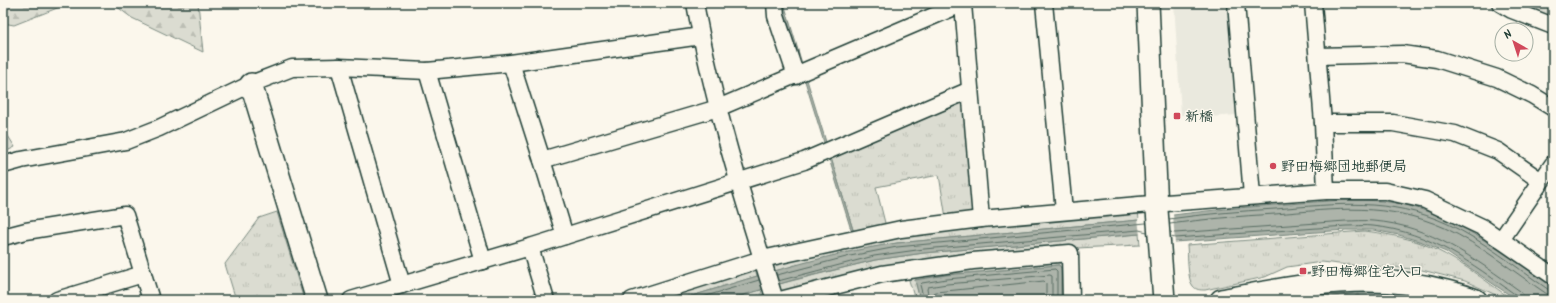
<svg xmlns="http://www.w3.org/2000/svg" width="1556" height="303" font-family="Kalam,'Klee One',sans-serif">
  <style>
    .built { fill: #eae9de }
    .grass { fill: url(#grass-tufts); stroke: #7d8c82 }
    .forest { fill: url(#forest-firs); stroke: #7d8c82 }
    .water { fill: #adb4aa; stroke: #74847b }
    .pier { fill: #fbf7ec }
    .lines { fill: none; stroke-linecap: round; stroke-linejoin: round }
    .shore { stroke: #586d63; stroke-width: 1 }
    .minor-casing { stroke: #1f3d34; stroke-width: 19 }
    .tertiary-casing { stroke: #1f3d34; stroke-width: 24 }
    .minor { stroke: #fbf7ec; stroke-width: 16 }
    .tertiary { stroke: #fbf7ec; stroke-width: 21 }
    .poi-dot { fill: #d1495b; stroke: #fbf7ec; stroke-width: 1.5 }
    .labels { text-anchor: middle; stroke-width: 3; stroke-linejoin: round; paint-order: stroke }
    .poi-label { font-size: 14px; font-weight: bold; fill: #1f3d34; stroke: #fbf7ec; text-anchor: start }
  </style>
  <defs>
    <pattern id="grass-tufts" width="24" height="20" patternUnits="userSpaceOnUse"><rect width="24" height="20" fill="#dbdcd1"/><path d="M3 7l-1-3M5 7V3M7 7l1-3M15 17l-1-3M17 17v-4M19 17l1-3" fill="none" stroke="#bcbeb4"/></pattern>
    <pattern id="forest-firs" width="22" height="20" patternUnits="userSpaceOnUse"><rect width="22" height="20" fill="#dbdcd1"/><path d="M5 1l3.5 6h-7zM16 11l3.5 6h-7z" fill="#bcbeb4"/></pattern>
  </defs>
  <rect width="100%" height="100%" fill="#fbf7ec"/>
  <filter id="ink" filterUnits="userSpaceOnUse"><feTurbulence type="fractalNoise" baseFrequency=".025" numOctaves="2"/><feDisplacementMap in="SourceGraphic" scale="8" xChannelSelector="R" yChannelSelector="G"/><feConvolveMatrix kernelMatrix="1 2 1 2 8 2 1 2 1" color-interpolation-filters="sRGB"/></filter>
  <g filter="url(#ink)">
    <polygon class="built" points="1174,3 1229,3 1237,115 1209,117 1209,114 1181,115"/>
    <g class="grass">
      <polygon points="959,102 965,105 973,210 968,216 946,218 939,175 876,187 886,227 854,233 831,158"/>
      <polygon points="1138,210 1139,220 897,243 849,252 775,271 772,263 896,236"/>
      <polygon points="277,212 304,300 236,300 225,264 259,218"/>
      <path d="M1364 231C1383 233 1403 237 1421 243 1455 256 1484 280 1513 300H1507L1465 281 1422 270 1390 267 1347 265 1322 262 1287 267 1265 277 1205 290C1200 290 1196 290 1193 286 1187 280 1188 254 1187 245Z"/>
      <polygon points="1139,234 1140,245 1077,248 975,257 782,294 779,284 875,260 924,253"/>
      <polygon points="1061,260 1065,267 1065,300 1061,300 1061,268 1059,265 946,275 915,280 920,300 915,300 908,277 944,272"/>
      <polygon points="755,268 757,276 679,300 652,300"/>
      <polygon points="761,290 764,300 727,300"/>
    </g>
    <g class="forest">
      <polygon points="3,3 70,3 14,25 3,23"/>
      <polygon points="112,3 198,3 203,52 132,18"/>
      <polygon points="1513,3 1553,3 1553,19"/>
      <polygon points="3,128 15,147 3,153"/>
      <polygon points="1356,293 1385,294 1425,300 1303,300"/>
    </g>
    <g class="water">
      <polygon points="782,3 784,3 803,67 801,65 786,21"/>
      <polygon points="807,80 854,233 852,233 805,81"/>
      <path d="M1343 200C1365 200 1388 200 1410 206 1463 220 1508 257 1553 287V300H1517L1446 252 1422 242 1399 235 1373 230H1346L1175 242 1139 234 924 253 875 260 793 280 727 300H679C751 278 823 254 897 243L1139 220C1206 209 1275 205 1343 200Z"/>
      <polygon points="1059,265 1061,268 1061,300 920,300 915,280 946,275"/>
    </g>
    <polygon class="pier" points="1173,213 1175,244 1140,236 1138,218"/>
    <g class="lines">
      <g class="shore">
        <path d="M1169 219C1204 214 1240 211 1275 209 1336 204 1389 197 1448 224 1484 241 1516 267 1549 290H1553"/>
        <path d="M1170 224C1204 219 1240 216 1275 214 1336 209 1387 202 1445 228 1481 245 1514 272 1547 294L1553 295"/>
        <path d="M1170 232 1175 233 1346 221C1355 221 1364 220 1373 221 1430 225 1475 259 1520 291L1523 295V300"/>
        <path d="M1171 237 1175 238 1346 226C1355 226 1364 225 1373 226 1431 232 1471 263 1516 295L1518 300"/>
        <polyline points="777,275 850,256 897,247 1146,223"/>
        <polyline points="778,281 874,256 924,249 1139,230 1147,232"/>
        <polyline points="693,300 759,280"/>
        <polyline points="924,300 920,285 922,283 947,279 1055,269 1057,271 1057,300"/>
        <polyline points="929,300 927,289 928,287 947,284 1050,275 1052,276 1052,300"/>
        <polyline points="935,300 934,293 936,292 1044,281 1046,283 1046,300"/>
      </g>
      <g class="minor-casing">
        <g id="minor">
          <path d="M695 3C713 104 744 202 775 300"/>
          <polyline points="775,3 776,16 796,76"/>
          <polyline points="1044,3 1064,211"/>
          <polyline points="1236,3 1252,196"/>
          <polyline points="1313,3 1323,123 1326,191"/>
          <polyline points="1500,3 1512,10 1553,26"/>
          <polyline points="963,4 981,219"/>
          <polyline points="1318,56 1402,54 1437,59 1497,78 1532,95 1553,108"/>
          <polyline points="511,63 542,160 565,236"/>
          <polyline points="339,67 402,285"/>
          <polyline points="427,71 483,261"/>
          <polyline points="1323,123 1393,123 1455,134 1498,151 1541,181"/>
          <polyline points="542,160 718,108 964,3"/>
          <polyline points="3,165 21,160 126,141 159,128 251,84 292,68 339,67 427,71 511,63 701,36"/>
          <polyline points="3,237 26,231 125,215 151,300"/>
          <polyline points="1501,240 1553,164"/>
          <polyline points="530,247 546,300"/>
          <polyline points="57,300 143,274"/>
          <polyline points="351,300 530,247 804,161 970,90"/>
          <polyline points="632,300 762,259 901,229 981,219 1139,205 1326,191 1385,191 1425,200 1482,227 1553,276"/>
          <polyline points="780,300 882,274 973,261 1070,253 1071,300"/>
        </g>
      </g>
      <g class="tertiary-casing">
        <g id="tertiary">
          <polyline points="1148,3 1157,210 1164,300"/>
          <polyline points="251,84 317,300"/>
          <path d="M1221 300C1296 286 1372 270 1447 291 1457 294 1467 296 1476 300"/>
        </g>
      </g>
      <use href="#minor" class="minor"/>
      <use href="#tertiary" class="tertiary"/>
    </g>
  </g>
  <g class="poi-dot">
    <rect x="1173" y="112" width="8" height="8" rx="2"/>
    <circle cx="1273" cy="166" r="4"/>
    <rect x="1299" y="267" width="8" height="8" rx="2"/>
  </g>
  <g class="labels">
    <g class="poi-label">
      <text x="1185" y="121">新橋</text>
      <text x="1281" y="171">野田梅郷団地郵便局</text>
      <text x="1311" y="276">野田梅郷住宅入口</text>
    </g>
  </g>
  <rect width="1556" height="303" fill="none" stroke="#fbf7ec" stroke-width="16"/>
  <rect x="8" y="8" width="1540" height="287" fill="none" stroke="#1f3d34" stroke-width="1.5" filter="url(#ink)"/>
  <g transform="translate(1514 42) rotate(321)"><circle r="19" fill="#fbf7ec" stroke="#a3ada2"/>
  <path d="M0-3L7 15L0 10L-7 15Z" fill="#d1495b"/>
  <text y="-6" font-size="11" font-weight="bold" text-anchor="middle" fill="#1f3d34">N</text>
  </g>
</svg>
